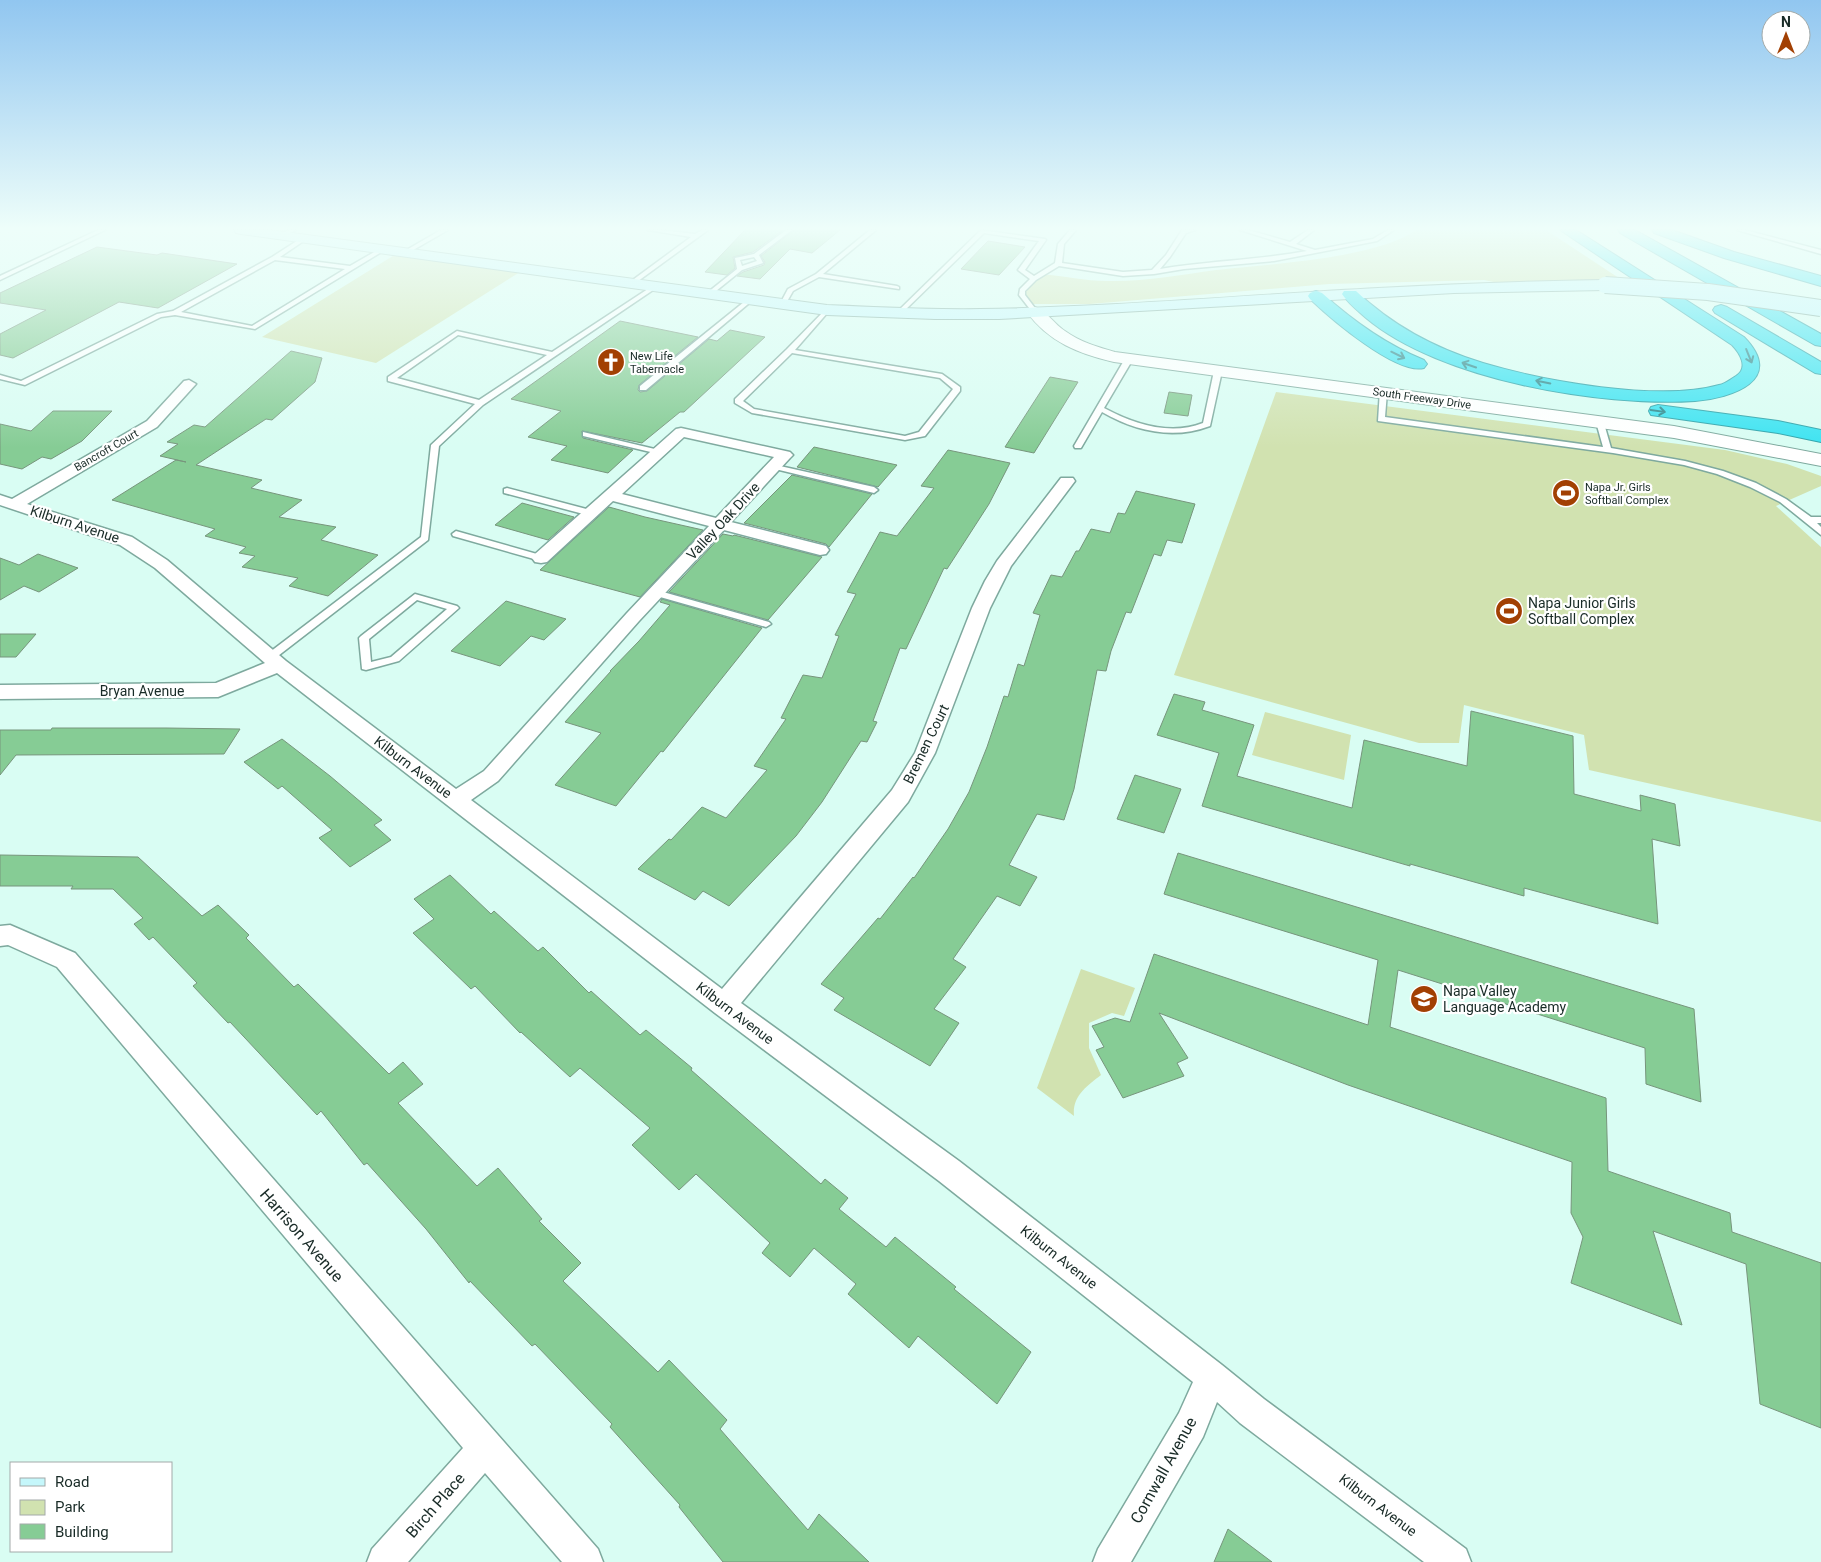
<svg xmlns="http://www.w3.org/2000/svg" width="1821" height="1562" font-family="Roboto,sans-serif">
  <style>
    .green { fill: #d1e2b0 }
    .building { fill: #86cc95; stroke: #77957c }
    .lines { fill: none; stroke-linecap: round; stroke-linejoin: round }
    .service-casing { stroke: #7ea99e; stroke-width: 3 }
    .minor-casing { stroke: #7ea99e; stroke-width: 3 }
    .tertiary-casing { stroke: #7ea99e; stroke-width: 2 }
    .secondary-casing { stroke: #7ea99e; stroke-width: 2 }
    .motorway-casing { stroke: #30a3aa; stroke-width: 2 }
    .service { fill: #fff; fill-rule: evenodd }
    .minor { fill: #fff; fill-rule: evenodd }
    .tertiary { fill: #fff; fill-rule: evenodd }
    .secondary { fill: #c5f7fb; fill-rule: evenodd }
    .motorway { fill: #3de3f1; fill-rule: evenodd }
    .secondary-bridge-casing { stroke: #7ea99e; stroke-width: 18; stroke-linecap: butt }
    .secondary-bridge { stroke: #c5f7fb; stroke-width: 16 }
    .oneway { stroke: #2b878c }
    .labels { text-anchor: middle; stroke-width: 4.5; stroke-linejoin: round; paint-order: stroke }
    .far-poi-label { font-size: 11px; fill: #192b27; stroke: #fff; text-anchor: start }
    .far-street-label { font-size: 11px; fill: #192b27; stroke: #fff }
    .street-label { font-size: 14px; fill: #192b27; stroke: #fff }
    .poi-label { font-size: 14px; fill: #192b27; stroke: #fff; text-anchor: start }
    .near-street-label { font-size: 16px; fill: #192b27; stroke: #fff }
  </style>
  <rect width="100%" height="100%" fill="#d9fdf3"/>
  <g class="green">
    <path d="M1416 230H1546L1631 286H1513L1484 280 1329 284 1090 304H1029L1022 290 1042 274C1064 276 1085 281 1107 281 1143 282 1180 275 1216 270 1268 264 1375 259 1416 230Z"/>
    <polygon points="396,254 520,272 376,363 262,337"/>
    <polygon points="1276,392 1725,450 1787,464 1821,476 1821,486 1776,506 1821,547 1821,822 1589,770 1584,735 1464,705 1459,743 1419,743 1174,675"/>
    <polygon points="1265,712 1351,735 1344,780 1252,755"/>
    <path d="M1081 969 1135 988 1124 1016 1112 1013 1089 1023V1048L1101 1075C1087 1086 1072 1096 1074 1116L1037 1088Z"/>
  </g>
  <g class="building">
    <polygon points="745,230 783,230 753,252 733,257 735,268 727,275 705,272"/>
    <polygon points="794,230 840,230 812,253 790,249 760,279 737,276 743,272 764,265 765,262 761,256"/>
    <polygon points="988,241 1025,247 999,275 961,269"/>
    <polygon points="97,247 157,255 162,253 237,264 158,308 119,302 13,358 0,355 0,334 46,310 0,303 0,293"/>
    <polygon points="620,321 698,337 639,385 638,390 640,392 647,391 709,339 717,341 730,330 765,337 684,412 680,412 642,443 582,431 583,438 633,450 608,473 551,460 567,446 528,437 561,411 511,399"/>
    <polygon points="291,351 322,358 315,382 272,420 266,419 196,465 262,480 251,488 302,500 279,517 336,527 321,540 378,555 328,596 289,586 298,578 242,567 255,556 239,553 246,547 205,536 215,529 112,500 176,460 186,462 160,456 178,444 167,442 194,425 205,427"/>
    <polygon points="1050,377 1078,382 1034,453 1005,447"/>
    <polygon points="1169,392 1192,395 1188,416 1164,413"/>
    <polygon points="53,411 112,411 82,441 51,459 42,457 22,469 0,464 0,424 31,431"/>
    <polygon points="814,447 897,465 878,487 797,467"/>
    <polygon points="948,450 1010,463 989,504 947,569 944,568 906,649 900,648 873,721 877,722 867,742 861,741 822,802 796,836 729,906 703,891 695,900 638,869 669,839 671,840 702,807 726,818 767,770 754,766 786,719 781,718 803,675 822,678 839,636 835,635 856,594 847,592 880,532 897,536 934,488 921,486"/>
    <polygon points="792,475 872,494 829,547 826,544 744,523"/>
    <polygon points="1136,491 1195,504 1182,543 1167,540 1161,556 1154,554 1131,613 1126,612 1111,651 1106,671 1097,670 1074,789 1064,820 1037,814 1009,865 1037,877 1020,906 997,896 953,959 966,967 934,1009 959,1023 930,1066 834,1010 844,998 821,984 878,918 880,919 913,877 914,878 948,829 969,792 987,747 1004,696 1008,697 1018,664 1024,666 1040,615 1033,613 1051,575 1062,577 1076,551 1079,551 1091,529 1110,533 1118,513 1125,514"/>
    <polygon points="522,503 574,517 548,540 495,525"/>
    <polygon points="609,507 645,517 703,530 640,597 540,570"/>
    <polygon points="723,534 733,536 734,535 822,557 768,620 669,592"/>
    <polygon points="38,554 78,568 39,592 24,586 0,600 0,558 19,565"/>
    <polygon points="662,599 762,628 663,752 661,751 616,806 555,785 601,733 565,722 611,671 610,671 639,641 670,605 660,602"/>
    <polygon points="506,601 566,619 544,640 531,636 500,666 451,651"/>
    <polygon points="0,634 36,634 16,657 0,657"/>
    <polygon points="1174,694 1205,702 1202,710 1254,725 1237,776 1352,808 1364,740 1467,766 1471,711 1573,736 1574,794 1641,811 1640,795 1675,804 1680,846 1652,839 1658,924 1524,888 1524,896 1410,864 1410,866 1202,806 1219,753 1157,735"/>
    <polygon points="52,728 166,728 240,729 224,754 16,755 0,775 0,730 51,730"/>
    <polygon points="282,739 330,776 382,820 374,825 391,840 350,867 319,838 332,830 282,786 278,789 244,762"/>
    <polygon points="1135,775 1181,789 1164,833 1117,819"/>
    <polygon points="1178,853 1694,1009 1701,1102 1646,1084 1645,1048 1398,970 1390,1027 1606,1098 1608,1171 1730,1213 1732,1232 1821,1263 1821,1428 1760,1404 1746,1264 1653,1231 1682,1325 1571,1283 1583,1237 1571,1213 1572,1162 1348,1085 1159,1013 1188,1058 1177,1063 1184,1076 1123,1098 1096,1050 1104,1047 1092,1026 1115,1018 1130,1022 1154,954 1368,1025 1378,960 1164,894"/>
    <polygon points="0,855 138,857 202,916 218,905 249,935 246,938 294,987 298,984 389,1074 403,1062 423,1084 398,1103 477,1186 498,1168 542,1219 539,1221 581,1263 563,1281 658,1372 669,1360 727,1420 720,1429 808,1530 819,1514 869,1562 723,1562 679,1507 680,1505 610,1427 612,1424 535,1344 532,1346 470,1281 469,1283 426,1229 367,1163 364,1165 321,1111 317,1115 230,1022 228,1023 193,986 197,983 153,937 149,940 134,924 143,918 113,889 71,889 73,886 0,886"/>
    <polygon points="450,875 491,914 494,911 538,951 543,947 589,993 591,991 640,1035 646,1030 692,1068 691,1070 821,1184 825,1179 848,1198 839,1209 886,1247 895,1237 956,1287 954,1289 1031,1352 997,1404 918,1336 909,1348 848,1294 856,1284 814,1248 790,1277 762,1253 770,1243 696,1174 679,1190 632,1145 650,1128 580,1068 570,1077 521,1032 520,1033 475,986 471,989 413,933 434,919 414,899"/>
    <polygon points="1228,1529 1272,1562 1214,1562"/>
  </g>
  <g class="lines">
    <g class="service-casing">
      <g id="service">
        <polygon points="98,230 105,230 0,280 0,276"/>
        <polygon points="289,230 296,230 282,237 277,236"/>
        <polygon points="441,230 448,230 408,253 403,252"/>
        <polygon points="648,230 661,230 695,234 702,230 708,230 634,284 630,284 630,282 691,237"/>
        <path d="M786 230H792L759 255 763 263 742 270 711 295H707V293L737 269 735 258 754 254ZM754 257 757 261 742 266 740 260Z"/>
        <polygon points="870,230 876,230 823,274 897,286 899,287 899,289 819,277 793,291 785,305 781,305 780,304 788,289 816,274"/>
        <path d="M981 230 1045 239 1046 240 1025 270 1034 276 1055 263 1058 244 1070 230H1076L1064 244 1062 263 1123 272 1152 270 1166 255 1182 230H1195L1186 233 1170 257 1160 269C1209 261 1258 260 1307 251L1240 230H1248L1290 242 1308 230H1314L1296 244 1315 250 1373 239 1388 230H1394L1377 241 1274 261 1184 269 1154 274 1123 276 1059 266 1036 280 1025 291V295L1038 312 1035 314 1033 313 1019 295 1020 289 1030 279 1018 270 1039 241 984 233 901 314H897V312Z"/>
        <polygon points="1737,230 1745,230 1821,250 1821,254"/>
        <path d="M303 237 308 238 280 257 350 266 383 247 388 248 255 329 175 315 161 317 25 385 0 379V375L21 381 157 314 173 311 272 257ZM275 260 345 269 252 326 181 312Z"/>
        <path d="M654 285 659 286 483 405 439 446 428 540 274 659H266L265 657 266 655 421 537 431 445 475 404 388 381V377L457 331 552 352ZM458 335 547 355 479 400 397 378Z"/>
        <polygon points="749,298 754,299 646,390 640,390 640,386"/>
        <path d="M827 308 829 309V311L795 350 942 374 960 387V391L925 436 905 440 752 413 735 403V399L787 349ZM792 353 940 378 953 389 919 432 905 436 754 409 743 401Z"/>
        <path d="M1126 357 1133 359 1104 408C1134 424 1170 436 1203 423L1214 371 1218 369 1222 371 1210 426C1173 440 1135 431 1102 412L1081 448H1075L1074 446Z"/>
        <polygon points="1380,390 1387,392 1385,417 1603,447 1596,422 1603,420 1611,448 1685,461 1723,471 1756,483 1786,499 1811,517 1821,517 1821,523 1817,523 1821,527 1821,535 1780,502 1750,487 1717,474 1684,465 1613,453 1378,421"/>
        <polygon points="583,432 659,450 663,452 659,454 583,436"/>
        <polygon points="771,464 874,487 878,490 874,493 771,468"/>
        <polygon points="507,488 594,511 595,513 591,516 504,493 504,489"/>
        <polygon points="456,531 544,556 546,558 541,561 453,536 452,534"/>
        <polygon points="656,590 769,622 771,624 766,627 653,595 651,593"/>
        <path d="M415 594 457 606 459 608 399 661 366 670 362 669 359 638 361 636ZM417 600 447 609 391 657 371 662 369 639Z"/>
      </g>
    </g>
    <g class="minor-casing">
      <g id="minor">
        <path d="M189 380 196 384 157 427 27 504 132 537 167 560 286 661 456 789 484 771 627 613 709 526 613 501 547 562 541 563 535 562 532 558 535 554 676 429 681 428 790 452 793 455 790 458 731 522 826 546 829 550 826 554 820 555 724 530 639 621 498 781 471 800 722 989 892 790 915 753 972 608 985 581 997 561 1061 478H1073L1075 481 1011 566 990 608 935 753 908 802 741 1003 959 1161 1222 1365 1264 1399 1466 1549 1471 1562H1424L1240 1423 1217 1402 1203 1437 1131 1562H1093L1098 1549 1179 1413 1193 1382 939 1181 715 1013 277 673 218 697 0 699V685L216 683 265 663 155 568 120 545 0 505V495L12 499 147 421 184 381ZM684 437 774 457 716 518 622 494Z"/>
        <polygon points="10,925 75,953 598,1549 603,1562 562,1562 485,1473 408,1562 367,1562 372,1549 463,1448 57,967 8,945 0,946 0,926"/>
      </g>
    </g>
    <g class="tertiary-casing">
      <path id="tertiary" d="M1035 307C1046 310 1055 325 1065 331 1080 342 1098 347 1115 352L1674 426 1821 454V466L1674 438 1114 362C1080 354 1048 342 1027 312L1029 309Z"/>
    </g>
    <g class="secondary-casing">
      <path id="secondary" d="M234 230H270L827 305C878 307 929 310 980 309 1113 307 1245 295 1378 288 1454 284 1529 281 1605 280L1611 282 1613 285 1611 288 1605 290 1454 293 999 319H935L827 315 241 234 236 233Z"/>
    </g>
    <g class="motorway-casing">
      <g id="motorway">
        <path d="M1560 230H1576L1744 337C1786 380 1732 398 1695 401 1600 407 1440 380 1366 318 1358 311 1348 303 1342 294L1344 291H1356C1393 326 1434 348 1483 363 1543 381 1659 402 1719 385 1725 384 1731 379 1736 376 1749 368 1740 353 1732 345Z"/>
        <polygon points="1618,230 1635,230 1821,334 1821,346 1815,345 1620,233"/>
        <polygon points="1652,230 1672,230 1734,252 1821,276 1821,286 1724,258 1654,233"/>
        <path d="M1316 291 1322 293C1353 321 1385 344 1424 360L1427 364 1424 368C1396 375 1330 318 1310 299L1308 296 1310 293Z"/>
        <polygon points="1721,305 1727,307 1821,362 1821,374 1815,373 1715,313 1713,310 1715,307"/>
        <polygon points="1658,405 1778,421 1821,430 1821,442 1778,433 1651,415 1649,411 1651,407"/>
      </g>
    </g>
    <use href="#service" class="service"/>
    <use href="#minor" class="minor"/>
    <use href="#tertiary" class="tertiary"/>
    <use href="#secondary" class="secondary"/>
    <use href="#motorway" class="motorway"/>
    <g class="secondary-bridge-casing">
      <polyline id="secondary-bridge" points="1605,285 1708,292 1821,308"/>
    </g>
    <use href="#secondary-bridge" class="secondary-bridge"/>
  </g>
  <defs><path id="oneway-shaft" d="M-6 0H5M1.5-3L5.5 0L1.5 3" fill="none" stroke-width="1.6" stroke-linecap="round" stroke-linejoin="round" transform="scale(1.25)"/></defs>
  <g class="oneway">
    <use href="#oneway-shaft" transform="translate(1398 355) rotate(26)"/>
    <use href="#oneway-shaft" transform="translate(1749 356) rotate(68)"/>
    <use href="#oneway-shaft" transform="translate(1469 365) rotate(-161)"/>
    <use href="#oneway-shaft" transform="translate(1543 382) rotate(-169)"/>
    <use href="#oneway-shaft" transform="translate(1658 411) rotate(8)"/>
  </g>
  <linearGradient id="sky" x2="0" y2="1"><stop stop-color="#91c6f0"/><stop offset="0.51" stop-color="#eefefa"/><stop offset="1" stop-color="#eefefa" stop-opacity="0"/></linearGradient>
  <rect width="1821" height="448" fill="url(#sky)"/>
  <defs>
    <g id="church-disc" transform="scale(1.4375)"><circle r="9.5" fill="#a24003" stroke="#fff"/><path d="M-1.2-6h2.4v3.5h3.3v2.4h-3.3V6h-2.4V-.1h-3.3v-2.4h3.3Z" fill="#fff"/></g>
    <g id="stadium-disc" transform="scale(1.4375)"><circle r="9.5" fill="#a24003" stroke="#fff"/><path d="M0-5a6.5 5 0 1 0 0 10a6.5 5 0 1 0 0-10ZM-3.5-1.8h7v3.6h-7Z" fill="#fff"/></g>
    <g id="school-disc" transform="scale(1.4375)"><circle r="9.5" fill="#a24003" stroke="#fff"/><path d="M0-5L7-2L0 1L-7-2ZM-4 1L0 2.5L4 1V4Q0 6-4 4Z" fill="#fff"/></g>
  </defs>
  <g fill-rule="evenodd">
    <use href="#church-disc" x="611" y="362"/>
    <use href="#stadium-disc" x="1566" y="493"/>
    <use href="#stadium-disc" x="1509" y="611"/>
    <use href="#school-disc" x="1424" y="999"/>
  </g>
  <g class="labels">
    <g class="far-poi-label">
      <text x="630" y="360">New Life<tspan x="630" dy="13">Tabernacle</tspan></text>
      <text x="1585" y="491">Napa Jr. Girls<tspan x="1585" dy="13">Softball Complex</tspan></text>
    </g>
    <g class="far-street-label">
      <text transform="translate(1422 398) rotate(8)" y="4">South Freeway Drive</text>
      <text transform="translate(106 450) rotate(-30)" y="4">Bancroft Court</text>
    </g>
    <g class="street-label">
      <text transform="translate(723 521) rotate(-47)" y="5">Valley Oak Drive</text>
      <text transform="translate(75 524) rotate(18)" y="5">Kilburn Avenue</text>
      <text x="142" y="696">Bryan Avenue</text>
      <text transform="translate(926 744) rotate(-64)" y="5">Bremen Court</text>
      <text transform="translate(413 767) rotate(37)" y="5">Kilburn Avenue</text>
      <text transform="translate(735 1013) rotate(37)" y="5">Kilburn Avenue</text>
      <text transform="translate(1059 1257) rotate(38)" y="5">Kilburn Avenue</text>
      <text transform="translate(1378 1505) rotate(37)" y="5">Kilburn Avenue</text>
    </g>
    <g class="poi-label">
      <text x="1528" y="608">Napa Junior Girls<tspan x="1528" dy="16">Softball Complex</tspan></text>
      <text x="1443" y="996">Napa Valley<tspan x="1443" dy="16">Language Academy</tspan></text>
    </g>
    <g class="near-street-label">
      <text transform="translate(302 1235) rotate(49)" y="6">Harrison Avenue</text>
      <text transform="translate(1163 1470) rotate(-61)" y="6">Cornwall Avenue</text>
      <text transform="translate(435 1505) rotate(-49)" y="6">Birch Place</text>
    </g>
  </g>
  <rect x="10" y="1462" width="162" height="90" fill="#ffffff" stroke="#a3aaa9"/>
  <rect x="20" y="1478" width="25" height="8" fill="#c5f7fb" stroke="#a3aaa9"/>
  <text x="55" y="1487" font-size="15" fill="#192b27">Road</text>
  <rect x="20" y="1500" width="25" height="15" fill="#d1e2b0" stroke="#a3aaa9"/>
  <text x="55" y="1512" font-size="15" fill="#192b27">Park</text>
  <rect x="20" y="1524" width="25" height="15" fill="#86cc95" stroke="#a3aaa9"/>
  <text x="55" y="1537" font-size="15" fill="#192b27">Building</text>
  <g transform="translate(1786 35)"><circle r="24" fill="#ffffff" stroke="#a3aaa9"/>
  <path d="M0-4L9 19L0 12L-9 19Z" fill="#a24003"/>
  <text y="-8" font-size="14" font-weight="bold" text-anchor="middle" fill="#192b27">N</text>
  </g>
</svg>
